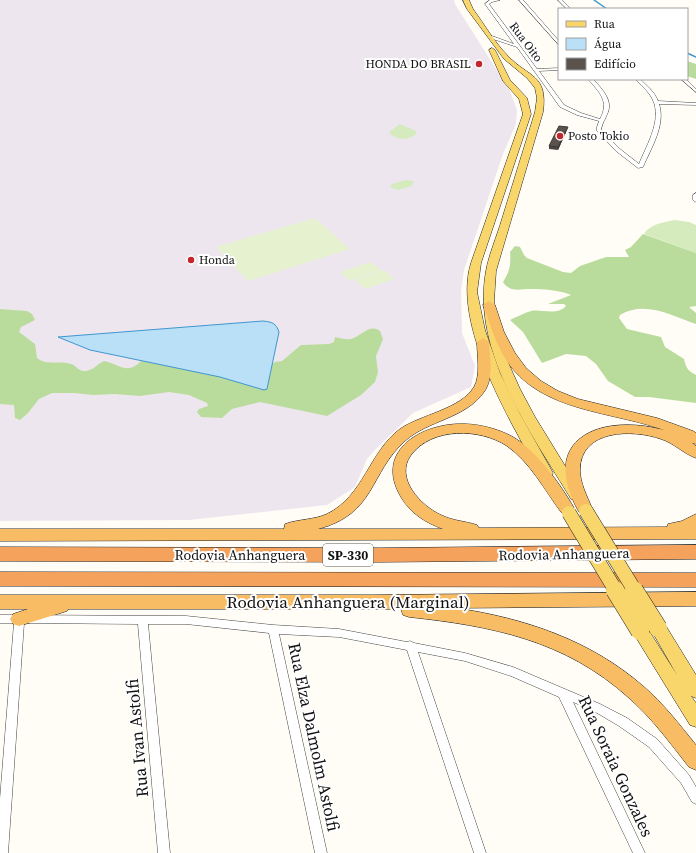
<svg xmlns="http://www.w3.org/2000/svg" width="696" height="853" font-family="'Source Serif 4',serif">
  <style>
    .industrial { fill: #eee6ef }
    .green { fill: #d5ebbd }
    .forest { fill: #b9dc9c }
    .pitch { fill: #e6f2cf }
    .water { fill: #b9e0f7; stroke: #3f96cf }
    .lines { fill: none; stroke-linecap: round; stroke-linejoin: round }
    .stream { stroke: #3f96cf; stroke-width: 1.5 }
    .minor-casing { stroke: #444; stroke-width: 1 }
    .primary-casing { stroke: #222; stroke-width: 1 }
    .trunk-casing { stroke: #222; stroke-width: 1 }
    .motorway-casing { stroke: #222; stroke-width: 1 }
    .minor { fill: #fff; fill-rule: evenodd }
    .primary { fill: #f9d66b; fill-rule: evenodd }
    .trunk { fill: #f7bc64; fill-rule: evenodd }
    .motorway { fill: #f5a25d; fill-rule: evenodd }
    .primary-bridge-far1-casing { stroke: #222; stroke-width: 15; stroke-linecap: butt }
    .primary-bridge-casing { stroke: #222; stroke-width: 19; stroke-linecap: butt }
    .primary-bridge-far1 { stroke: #f9d66b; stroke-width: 14 }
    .primary-bridge { stroke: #f9d66b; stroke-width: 18 }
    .wall { fill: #4d4742 }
    .shaded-wall { fill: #3f3936 }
    .building { fill: #5a524d; stroke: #3f3936 }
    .poi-dot { fill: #c4262e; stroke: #fff; stroke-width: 1.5 }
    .labels { text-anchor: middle; stroke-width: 4; stroke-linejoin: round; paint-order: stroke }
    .far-street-label { font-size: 12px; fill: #111; stroke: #fff }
    .far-poi-label { font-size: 12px; fill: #111; stroke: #fff; text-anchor: start }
    .shield { fill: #fff; stroke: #585858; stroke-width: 1 }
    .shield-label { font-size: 13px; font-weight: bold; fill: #111 }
    .street-label { font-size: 14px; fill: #111; stroke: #fff }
    .near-street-label { font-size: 17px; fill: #111; stroke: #fff }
  </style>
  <rect width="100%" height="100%" fill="#fffdf5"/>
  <polygon class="industrial" points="0,0 454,0 455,4 510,91 517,110 516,124 503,154 464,270 461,290 462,333 475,366 471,387 413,413 375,450 367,459 355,487 327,505 189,520 0,521"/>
  <g class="green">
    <path d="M400 124 416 131V134C410 140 394 141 389 132Z"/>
    <polygon points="406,180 414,181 412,186 398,190 390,187 392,184"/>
    <path d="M675 220 689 222 696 225V253L644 234C650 224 664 222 675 220Z"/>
  </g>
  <g class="forest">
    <polygon points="687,61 696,64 696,79 687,76"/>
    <path d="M643 234 696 253V306L689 307 696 313V324C672 316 645 300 620 315L619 318 627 329 661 337 665 347 684 359C686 368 688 371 696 375V403L649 397H635L608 381 596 364 586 356 566 354 542 363 523 332 510 320C517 317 524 313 531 311 542 309 557 316 566 306L564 304H548L571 295C560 290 543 289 531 289 520 289 510 293 503 282 510 271 511 264 510 252L515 246 520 247 524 255 527 258 563 272 571 273 580 266 606 257H629L625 250 631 247Z"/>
    <path d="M0 309 27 311 32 314 35 320 21 327 19 332 35 344 37 358C47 366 59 360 71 364 76 365 78 371 84 371 93 371 97 364 104 361 117 363 128 376 141 361L265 370 275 362 282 361 301 345 329 344 334 342 335 337C340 338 346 340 351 339 361 336 370 323 380 331L383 339 376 356 378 372 375 382 361 395 327 416 260 402 232 409 222 418 201 417 197 412 199 409 208 406 207 403 189 395 169 392 140 396 115 394 93 395 74 393H52L39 399 28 413 20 420 15 418 14 405 0 404Z"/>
  </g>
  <g class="pitch">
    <polygon points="315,218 350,249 248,281 216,247"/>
    <polygon points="371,262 381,270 350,281 340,272"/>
    <polygon points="384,270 394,279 365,289 355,280"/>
  </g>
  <path class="water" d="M263 321C272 322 276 323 279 332L267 389 264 390 220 377 90 350 58 337Z"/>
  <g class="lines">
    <g class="stream">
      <polyline points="594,0 607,9"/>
      <polyline points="687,53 696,57"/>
    </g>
    <g class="minor-casing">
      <g id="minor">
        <path d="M490 0H500L492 2 489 4 537 69 559 68V70L539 71 564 105 581 113 600 119C610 101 599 92 588 79H593C600 87 613 99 608 112 606 118 602 123 601 130L620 149 639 164C647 144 665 116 650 95 646 89 640 84 635 79H640C647 86 654 91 658 101L696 103V105L659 104C666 125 651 148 643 167L638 168 616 151 597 131V127L599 121 577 115 560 107 517 47 490 38V36H492L514 44 485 4Z"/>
        <polygon points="519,0 523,0 559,41 559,45"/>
        <polygon points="558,0 562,0 571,9 567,9"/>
        <polygon points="681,79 686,79 696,89 696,92"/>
        <polygon points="696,193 696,202 693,200 693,195"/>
        <polygon points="0,615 186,616 273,625 339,629 407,642 410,641 414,643 465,653 513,667 600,704 627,718 657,739 689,775 696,787 696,804 692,802 681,783 649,747 619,726 592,710 573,702 645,853 633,853 559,697 511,676 465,661 418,652 486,853 474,853 407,650 339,637 279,634 327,853 315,853 269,633 186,624 148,624 170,853 158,853 138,624 24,623 8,853 0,853 0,799 14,623 0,623"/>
      </g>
    </g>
    <g class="primary-casing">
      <g id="primary">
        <path d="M463 0H469L473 9C484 24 495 43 508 56 529 78 548 74 543 112L496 271 494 301 499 331 507 360 520 389 535 417 583 495 581 499 576 500 571 499C532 434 471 352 486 271 489 254 497 236 502 219 513 183 524 148 535 112L537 98 535 88 527 78 504 59 467 9Z"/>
        <path d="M492 48 495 50 510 80 527 98 531 114 481 263 477 292 485 330 500 373 520 414 553 473 551 476 546 478 541 476 539 473C510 421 452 324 471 263L523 114 519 99 503 81 489 50Z"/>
        <polygon points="658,621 664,623 696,675 696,698 691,696 696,703 696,727 690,725 632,631 634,626 640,624 646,626 677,675 650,628 652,623"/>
      </g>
    </g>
    <g class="trunk-casing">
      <g id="trunk">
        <path d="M489 301 495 305 504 332 515 353 526 368 541 381 558 391 578 399 657 418 693 431 696 433V444L692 443 696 446V458C684 454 674 443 661 439 633 429 580 429 580 470 580 483 587 496 592 508L589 512 584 514 579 512C537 438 601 413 664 430 608 410 534 412 502 353 494 338 489 321 483 305Z"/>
        <path d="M483 338 489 342C490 358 494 378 484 392 465 419 428 420 405 441 369 473 376 514 318 529H443C426 523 410 513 401 497 375 453 417 426 457 424 475 423 497 428 513 437 536 450 561 485 574 508L571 512 566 514 561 512C544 489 530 462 507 446 480 428 432 427 411 455 394 478 421 506 441 515 453 521 465 521 477 525L479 528 667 527 668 524 682 521 696 514V539L0 541V529H284L285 524C299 519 314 520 327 514 364 496 369 452 400 429 420 415 461 409 474 387 481 375 477 356 477 342Z"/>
        <path d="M696 592V606L455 608C524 618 590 640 643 686 663 703 679 724 696 745V770L689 767C670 743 652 718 629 698 565 640 492 626 409 617L403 615 401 609H68L67 611 19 626 13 624 10 619 13 614 28 609H0V595H373Z"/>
      </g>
    </g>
    <g class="motorway-casing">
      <g id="motorway">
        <polygon points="696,545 696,559 380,562 0,561 0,547 380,548"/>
        <polygon points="0,572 696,573 696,587 0,586"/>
      </g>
    </g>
    <use href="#minor" class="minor"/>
    <use href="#primary" class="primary"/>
    <use href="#trunk" class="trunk"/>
    <use href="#motorway" class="motorway"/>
    <g class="primary-bridge-far1-casing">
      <g id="primary-bridge-far1">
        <polyline points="586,511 635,591"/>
        <polyline points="569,513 616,591"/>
      </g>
    </g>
    <g class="primary-bridge-casing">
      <g id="primary-bridge">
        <polyline points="615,590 640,631"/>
        <polyline points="634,590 658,628"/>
      </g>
    </g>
    <use href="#primary-bridge-far1" class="primary-bridge-far1"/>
    <use href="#primary-bridge" class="primary-bridge"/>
  </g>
  <polygon class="wall" points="567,130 558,150 549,149 549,146"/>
  <polygon class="shaded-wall" points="568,127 567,130 558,150 558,147"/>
  <polygon class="building" points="559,126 568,127 558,147 549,146"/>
  <g class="poi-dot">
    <circle cx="479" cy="64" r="4"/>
    <circle cx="560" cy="136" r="4"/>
    <circle cx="191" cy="260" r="4"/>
  </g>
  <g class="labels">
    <g class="far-street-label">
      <text transform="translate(526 42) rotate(53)" y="4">Rua Oito</text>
    </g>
    <g class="far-poi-label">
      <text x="471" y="68" text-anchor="end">HONDA DO BRASIL</text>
      <text x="568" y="140">Posto Tokio</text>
      <text x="199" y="264">Honda</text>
    </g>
    <rect class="shield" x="323" y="544" width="50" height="22" rx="3"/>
    <g class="shield-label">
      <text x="348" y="560">SP-330</text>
    </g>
    <g class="street-label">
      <text transform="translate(564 554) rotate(-1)" y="5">Rodovia Anhanguera</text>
      <text x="240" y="560">Rodovia Anhanguera</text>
    </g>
    <g class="near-street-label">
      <text x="348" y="608">Rodovia Anhanguera (Marginal)</text>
      <text transform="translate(314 737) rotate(78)" y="6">Rua Elza Dalmolm Astolfi</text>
      <text transform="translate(137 738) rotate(-95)" y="6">Rua Ivan Astolfi</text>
      <text transform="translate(616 766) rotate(65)" y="6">Rua Soraia Gonzales</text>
    </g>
  </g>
  <rect x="558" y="8" width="130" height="72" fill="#ffffff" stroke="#a0a0a0"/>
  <rect x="566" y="21" width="20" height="6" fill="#f9d66b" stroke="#a0a0a0"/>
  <text x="594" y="28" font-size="12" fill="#111111">Rua</text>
  <rect x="566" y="38" width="20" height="12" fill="#b9e0f7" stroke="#a0a0a0"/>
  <text x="594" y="48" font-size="12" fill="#111111">Água</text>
  <rect x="566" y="58" width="20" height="12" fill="#5a524d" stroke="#a0a0a0"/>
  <text x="594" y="68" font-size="12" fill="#111111">Edifício</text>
</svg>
